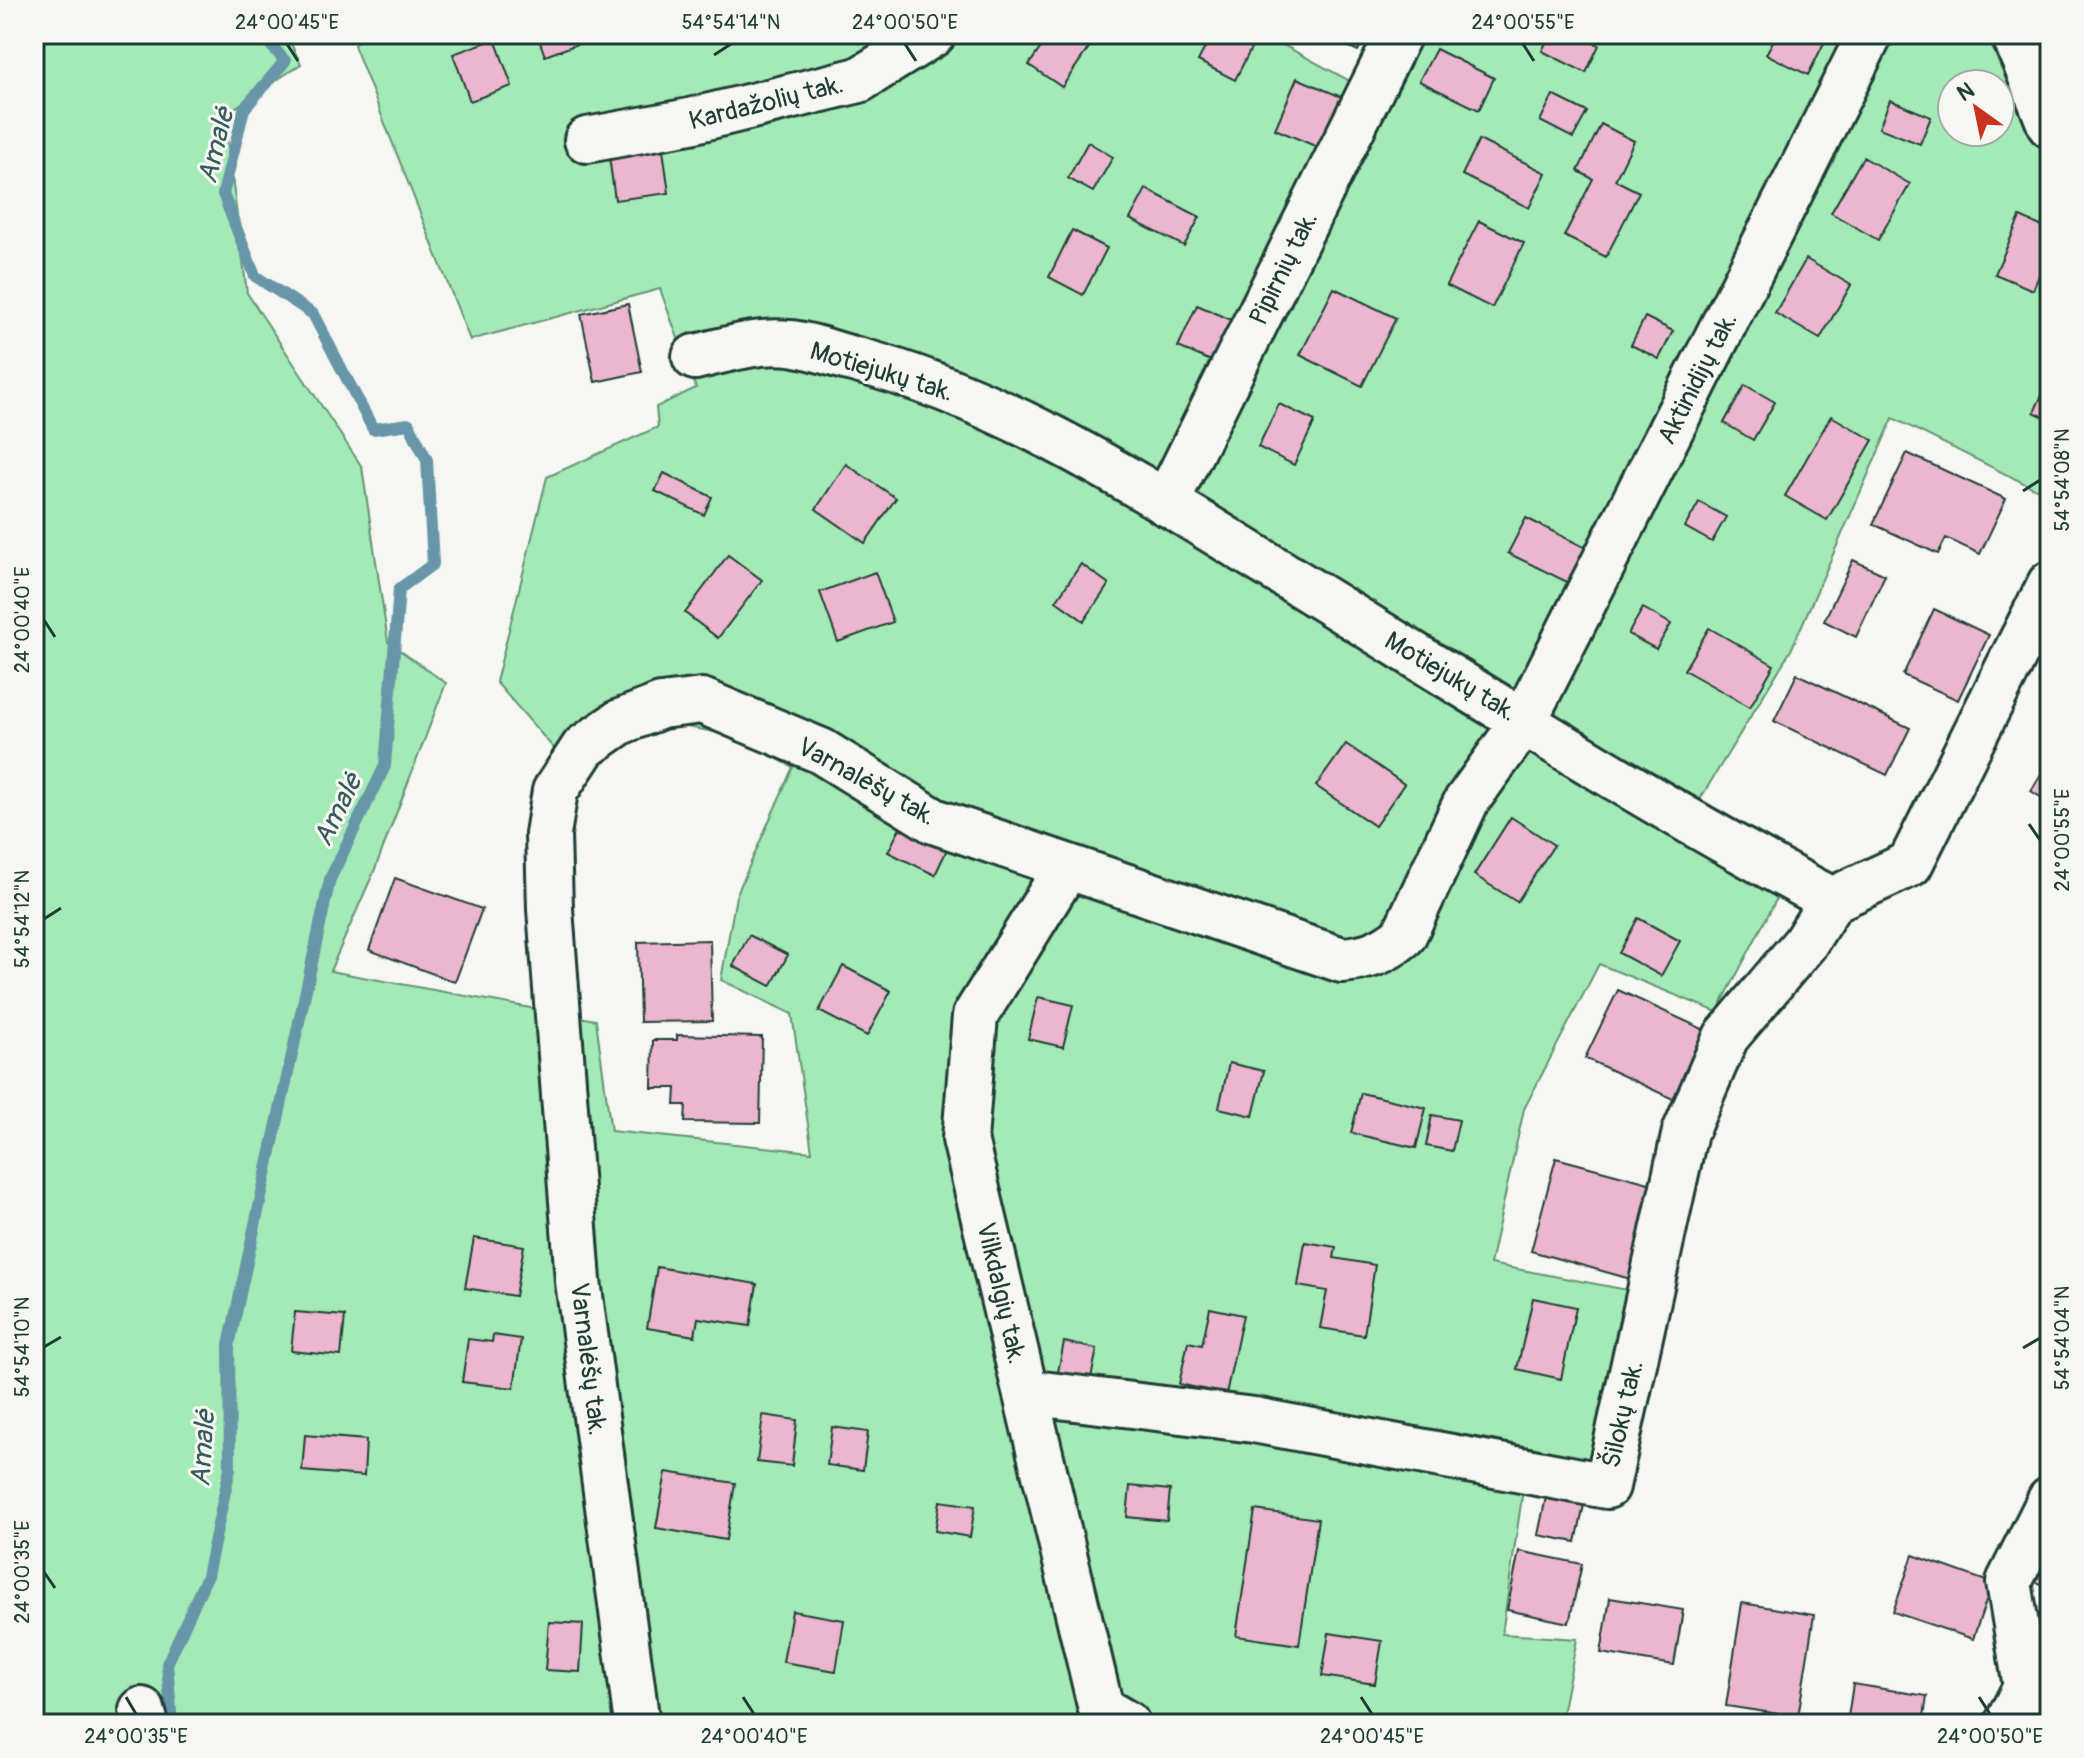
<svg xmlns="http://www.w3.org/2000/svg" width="2084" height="1758" font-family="Pangolin,sans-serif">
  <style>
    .green { fill: #a4eab6; stroke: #629475; stroke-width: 2; fill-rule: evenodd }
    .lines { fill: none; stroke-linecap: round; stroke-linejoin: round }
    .stream { stroke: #6696a8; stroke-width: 12 }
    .building { fill: #ecb6cf; stroke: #1f3d34; stroke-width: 2 }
    .street-casing { stroke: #1f3d34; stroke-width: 50 }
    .street { stroke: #f6f6f2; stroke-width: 44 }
    .ticks { fill: none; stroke: #1f3d34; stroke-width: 3 }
    .labels { text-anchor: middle; stroke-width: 6; stroke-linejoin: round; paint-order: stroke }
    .street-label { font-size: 26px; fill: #1f3d34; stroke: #f6f6f2 }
    .water-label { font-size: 28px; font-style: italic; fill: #375b5b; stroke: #f6f6f2 }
    .neatline { fill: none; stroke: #1f3d34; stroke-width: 3 }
    .ticks-label { font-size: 20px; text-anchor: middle; fill: #1f3d34 }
  </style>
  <rect width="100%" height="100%" fill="#f6f6f2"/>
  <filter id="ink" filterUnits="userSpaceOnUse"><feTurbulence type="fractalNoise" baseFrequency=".0125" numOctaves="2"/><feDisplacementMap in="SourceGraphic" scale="16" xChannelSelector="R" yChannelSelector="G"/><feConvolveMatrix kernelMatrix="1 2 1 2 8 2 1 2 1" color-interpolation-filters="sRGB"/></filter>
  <g filter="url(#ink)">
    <path class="green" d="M34 34H286L301 64 224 115 247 293 362 467 388 642 446 683 375 869 330 971 596 1020 611 1131 812 1152 792 1014 721 980 736 896 793 767 732 735 675 725 556 751 496 682 547 477 658 427 656 407 696 388 660 289 470 340 354 45 363 34H1263L1370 92 1399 34H1986L2034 142 2050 116V496L1893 418 1791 650 1688 819 1788 877 1717 1012 1599 964 1524 1109 1490 1264 1649 1294 1607 1486 1526 1469 1502 1634 1577 1639 1560 1724H34ZM1952 84H2000V132H1952Z"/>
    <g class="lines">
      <polyline class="stream" points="172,1724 167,1664 207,1576 230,1468 229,1345 330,879 385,766 399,589 433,564 427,460 409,424 373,429 313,314 255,276 223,194 244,109 285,61 261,34"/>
    </g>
    <g class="building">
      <polygon points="537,34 605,34 545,56"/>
      <polygon points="1050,34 1098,34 1062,87 1029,65"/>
      <polygon points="1212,34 1246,34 1256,39 1235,80 1198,61"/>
      <polygon points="1322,34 1366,34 1358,51"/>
      <polygon points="1550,34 1576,34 1599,45 1586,73 1542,51"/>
      <polygon points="1777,34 1812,34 1825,41 1808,75 1766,54"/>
      <polygon points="495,39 512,86 470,101 453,54"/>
      <polygon points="1436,49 1494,78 1479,110 1419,81"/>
      <polygon points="1297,78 1351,101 1329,152 1275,129"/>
      <polygon points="1553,95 1587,112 1573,138 1540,121"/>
      <polygon points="1890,100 1931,117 1920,144 1879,128"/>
      <polygon points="1601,124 1634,141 1615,180 1639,192 1606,257 1564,236 1593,179 1578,171"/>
      <polygon points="1479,140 1546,173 1529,208 1462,175"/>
      <polygon points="662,142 669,193 615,200 608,149"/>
      <polygon points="1088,142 1113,157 1093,192 1068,178"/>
      <polygon points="1863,157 1910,184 1878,240 1831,213"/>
      <polygon points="1146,189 1200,217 1184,246 1130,219"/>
      <polygon points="2020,217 2050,230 2050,249 2033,290 1995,274"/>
      <polygon points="1479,221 1524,243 1492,308 1446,285"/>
      <polygon points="1072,230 1107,248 1083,295 1049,277"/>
      <polygon points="1806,259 1851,285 1820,339 1775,313"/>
      <polygon points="1334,288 1396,318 1362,386 1300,355"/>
      <polygon points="628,304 642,372 595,382 581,314"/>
      <polygon points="1197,305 1243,325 1225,367 1178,347"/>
      <polygon points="1645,317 1673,331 1659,359 1631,345"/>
      <polygon points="1745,385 1775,402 1753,440 1724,423"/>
      <polygon points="2044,391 2050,394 2050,420 2034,412"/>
      <polygon points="1279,404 1315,421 1294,465 1258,447"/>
      <polygon points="1831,416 1873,440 1827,520 1785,496"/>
      <polygon points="1907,453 2006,499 1980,554 1946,538 1938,554 1873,524"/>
      <polygon points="846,464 896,498 865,543 816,509"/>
      <polygon points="664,473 712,497 704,515 655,491"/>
      <polygon points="1699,502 1726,517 1712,542 1685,527"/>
      <polygon points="1526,518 1586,548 1569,583 1508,553"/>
      <polygon points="728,555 762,580 718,638 685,613"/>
      <polygon points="1853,560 1885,575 1856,637 1824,621"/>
      <polygon points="1081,564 1109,584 1084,621 1056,601"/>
      <polygon points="875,572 893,622 838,642 820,592"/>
      <polygon points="1643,608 1671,624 1656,649 1628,634"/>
      <polygon points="1934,609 1989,635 1958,700 1903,675"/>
      <polygon points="1709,628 1774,665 1750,707 1684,670"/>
      <polygon points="1797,674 1910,728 1887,775 1774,721"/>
      <polygon points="1346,744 1404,784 1375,826 1316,786"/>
      <polygon points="2050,759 2050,803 2031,791"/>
      <polygon points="1511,817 1554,845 1517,902 1474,875"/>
      <polygon points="905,818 951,841 935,875 888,852"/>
      <polygon points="395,878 482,909 455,982 369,950"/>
      <polygon points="1638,918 1680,941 1661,976 1619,953"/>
      <polygon points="749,935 788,955 771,986 733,966"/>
      <polygon points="710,940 712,1021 640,1022 638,942"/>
      <polygon points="843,966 891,991 867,1036 819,1011"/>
      <polygon points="1618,990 1707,1031 1675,1100 1585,1058"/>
      <polygon points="1038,997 1073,1005 1063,1047 1028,1039"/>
      <polygon points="677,1035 762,1037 760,1123 685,1122 686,1105 675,1105 676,1088 652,1088 653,1040 677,1040"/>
      <polygon points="1229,1063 1264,1071 1253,1116 1219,1108"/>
      <polygon points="1361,1093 1426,1108 1416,1148 1351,1133"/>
      <polygon points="1432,1115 1459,1120 1452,1151 1426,1146"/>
      <polygon points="1556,1158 1660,1186 1634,1280 1531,1251"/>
      <polygon points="474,1238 524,1246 515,1296 465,1288"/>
      <polygon points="1305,1242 1336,1247 1334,1258 1375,1265 1364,1335 1320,1328 1327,1291 1298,1286"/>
      <polygon points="657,1267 757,1284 750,1326 698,1318 695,1336 647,1328"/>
      <polygon points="1533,1298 1576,1307 1561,1379 1517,1369"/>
      <polygon points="1210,1308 1243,1315 1226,1394 1179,1384 1188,1342 1202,1345"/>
      <polygon points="295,1312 345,1316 341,1356 291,1351"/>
      <polygon points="493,1335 521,1339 514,1388 462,1382 468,1339 492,1342"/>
      <polygon points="1064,1342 1097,1349 1090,1383 1057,1377"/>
      <polygon points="763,1415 797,1420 792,1466 757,1462"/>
      <polygon points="832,1427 868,1432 863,1470 827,1465"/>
      <polygon points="305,1435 366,1440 364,1476 302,1471"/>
      <polygon points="666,1472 735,1483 726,1540 656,1528"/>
      <polygon points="1130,1486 1170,1490 1167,1521 1127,1517"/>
      <polygon points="1546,1497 1584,1505 1576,1542 1538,1535"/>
      <polygon points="940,1501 975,1506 970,1537 935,1531"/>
      <polygon points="1255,1510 1318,1519 1299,1645 1236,1636"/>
      <polygon points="2050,1533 2050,1587 2033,1581"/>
      <polygon points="1519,1551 1582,1564 1569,1623 1507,1610"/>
      <polygon points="1913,1555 1992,1583 1973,1639 1893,1612"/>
      <polygon points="1610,1598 1683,1610 1674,1665 1601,1653"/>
      <polygon points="1742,1603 1814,1615 1798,1717 1726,1706"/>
      <polygon points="792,1611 844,1620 836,1671 783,1662"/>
      <polygon points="549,1622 583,1624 580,1672 545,1670"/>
      <polygon points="1329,1633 1382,1641 1375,1684 1322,1676"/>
      <polygon points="1853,1684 1927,1696 1923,1724 1847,1724"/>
      <polygon points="855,1717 896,1724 854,1724"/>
    </g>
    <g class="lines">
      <g class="street-casing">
        <g id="street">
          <polyline points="2014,34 2050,125"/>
          <polyline points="587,140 690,121 859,80 933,34"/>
          <path d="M695 357C726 350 758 339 790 343 811 345 832 354 853 359 1009 399 1147 491 1283 574 1465 685 1644 801 1832 900L1910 864 2050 584"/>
          <polyline points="1166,503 1399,34"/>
          <polyline points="1067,867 975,1016 965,1139 1101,1709 1127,1724"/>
          <polyline points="1026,1392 1254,1420 1607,1486 1685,1132 1726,1037 1805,943 1832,900"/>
          <polyline points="142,1710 146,1724"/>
          <path d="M637 1724 578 1281 550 909 548 834 555 791 584 747 620 722 661 706 702 701 821 751 934 821 1342 960C1368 958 1384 952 1404 935L1466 802 1524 721 1870 34"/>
          <polyline points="2007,1724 2026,1687 2009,1582 2050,1500"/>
        </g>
      </g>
      <use href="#street" class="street"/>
    </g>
  </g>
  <path class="ticks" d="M287 44 298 61M905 44 916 61M1523 44 1534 61M714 55 731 44M2023 491 2040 480M44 620 55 637M2029 824 2040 840M44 919 61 908M44 1347 61 1337M2023 1348 2040 1338M44 1572 55 1588M126 1697 136 1714M743 1697 754 1714M1361 1697 1372 1714M1979 1697 1990 1714"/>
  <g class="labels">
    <g class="street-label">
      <text transform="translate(766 102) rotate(-14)" y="9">Kardažolių tak.</text>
      <text transform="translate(1283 268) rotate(-64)" y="9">Pipirnių tak.</text>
      <text transform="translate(882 371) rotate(17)" y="9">Motiejukų tak.</text>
      <text transform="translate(1697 378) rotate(-63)" y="9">Aktinidijų tak.</text>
      <text transform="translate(1451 676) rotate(31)" y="9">Motiejukų tak.</text>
      <text transform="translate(867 781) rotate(29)" y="9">Varnalėšų tak.</text>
      <text transform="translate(1002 1293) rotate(77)" y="9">Vilkdalgių tak.</text>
      <text transform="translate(589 1359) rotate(83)" y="9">Varnalėšų tak.</text>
      <text transform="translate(1622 1414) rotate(-77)" y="9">Šilokų tak.</text>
    </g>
    <g class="water-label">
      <text transform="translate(215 145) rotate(-76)" y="10">Amalė</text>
      <text transform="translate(337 809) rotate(-64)" y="10">Amalė</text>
      <text transform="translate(202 1448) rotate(-86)" y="10">Amalė</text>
    </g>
  </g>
  <rect width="2084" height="1758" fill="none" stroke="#f6f6f2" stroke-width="88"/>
  <g transform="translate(1976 108) rotate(327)"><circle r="38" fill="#f6f6f2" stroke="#a0aca6" stroke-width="2"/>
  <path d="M0-6L14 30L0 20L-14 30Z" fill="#c8321e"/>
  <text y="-12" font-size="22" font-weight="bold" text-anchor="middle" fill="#1f3d34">N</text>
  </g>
  <rect x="44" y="44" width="1996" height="1670" class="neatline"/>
  <g class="ticks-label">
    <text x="287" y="29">24°00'45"E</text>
    <text x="731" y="29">54°54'14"N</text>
    <text x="905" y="29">24°00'50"E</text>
    <text x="1523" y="29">24°00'55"E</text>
    <text transform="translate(2062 480) rotate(-90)" y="7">54°54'08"N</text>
    <text transform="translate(22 620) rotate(-90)" y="7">24°00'40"E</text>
    <text transform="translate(2062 840) rotate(-90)" y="7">24°00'55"E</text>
    <text transform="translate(22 919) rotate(-90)" y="7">54°54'12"N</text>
    <text transform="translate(2062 1338) rotate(-90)" y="7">54°54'04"N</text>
    <text transform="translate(22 1347) rotate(-90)" y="7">54°54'10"N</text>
    <text transform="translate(22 1572) rotate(-90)" y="7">24°00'35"E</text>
    <text x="136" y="1743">24°00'35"E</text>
    <text x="754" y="1743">24°00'40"E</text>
    <text x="1372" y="1743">24°00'45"E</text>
    <text x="1990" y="1743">24°00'50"E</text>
  </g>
</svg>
